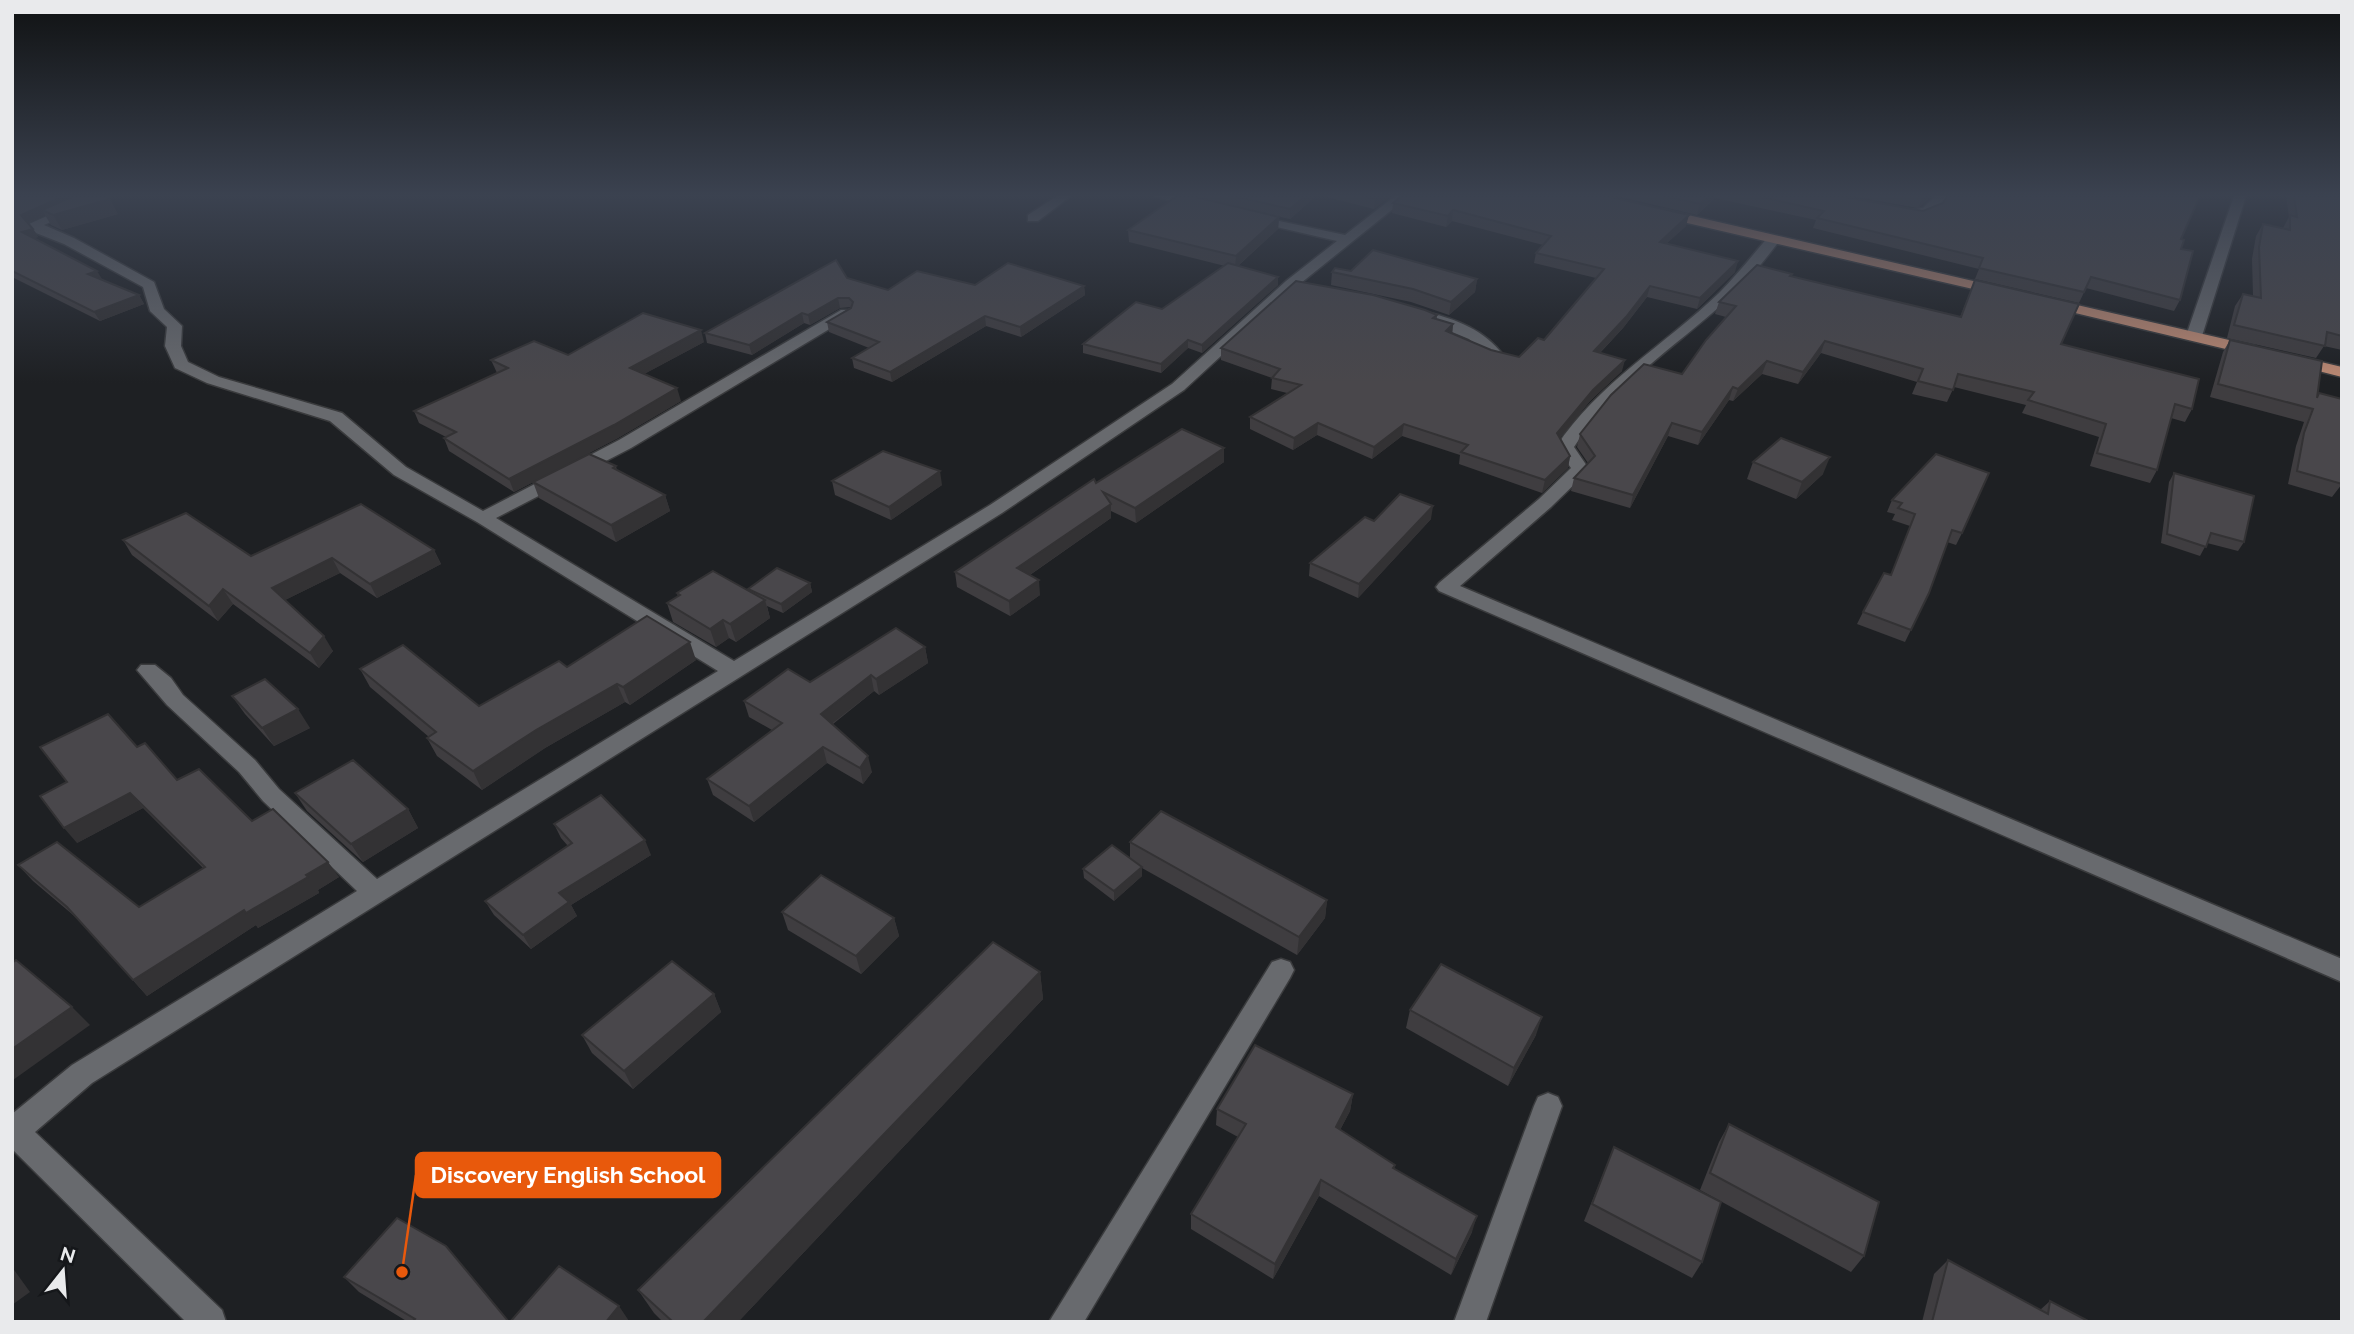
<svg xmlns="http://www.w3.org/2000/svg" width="2354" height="1334" font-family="Raleway,sans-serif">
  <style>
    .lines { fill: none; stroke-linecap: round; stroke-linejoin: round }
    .minor-casing { stroke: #3a3b3d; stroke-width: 3 }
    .major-casing { stroke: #3a3b3d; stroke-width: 3 }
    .minor { fill: #686a6e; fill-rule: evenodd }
    .major { fill: #bc8973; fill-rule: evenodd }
    .wall { fill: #3f3d40 }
    .shaded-wall { fill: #333234 }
    .building { fill: #49474b; stroke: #333234; stroke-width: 2 }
    .leader { fill: none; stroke: #e8590c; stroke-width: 2.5 }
    .callout-dot { fill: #e8590c; stroke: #15171a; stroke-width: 2.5 }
    .callout { fill: #e8590c; stroke: #e8590c; stroke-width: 2.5 }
    .callout-label { font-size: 23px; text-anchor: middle; font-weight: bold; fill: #fff }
  </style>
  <rect width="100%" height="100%" fill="#1e2023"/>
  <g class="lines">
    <g class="minor-casing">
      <g id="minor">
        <polygon points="92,196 109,196 44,225 74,238 154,282 164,309 182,326 181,346 188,362 219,377 342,413 406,467 483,511 619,440 841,310 851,310 853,313 851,316 631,448 496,518 734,661 990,505 1172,384 1286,281 1337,241 1246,220 1246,214 1345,235 1395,196 1409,196 1296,287 1184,390 1002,513 92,1083 35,1132 222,1310 226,1322 186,1322 12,1149 12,1114 72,1065 357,891 263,801 239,772 167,705 137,670 141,665 155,665 171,678 183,695 255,760 279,789 377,879 718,671 477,522 394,475 330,421 207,383 175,368 165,346 167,327 150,311 143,287 64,244 36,233 29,224"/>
        <polygon points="1057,196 1071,196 1038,221 1028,221 1028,215"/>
        <polygon points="1154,196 1177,196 1205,205 1199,209"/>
        <path d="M1935 196H1947C1937 211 1919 227 1902 214L1903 211 1923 208Z"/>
        <polygon points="2234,196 2246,196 2202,336 2194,341 2189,339 2186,336"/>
        <path d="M1773 236 1780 240C1764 261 1746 284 1726 301 1675 347 1611 388 1574 447L1589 469 1586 473 1551 507 1460 586 2342 959V982L1439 591 1436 587 1439 583 1539 499 1571 468 1556 447C1598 383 1665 345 1719 293 1736 276 1752 256 1768 237Z"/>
        <path d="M1426 312C1456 319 1485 330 1504 356L1501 359H1491L1469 339 1421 319 1419 316 1421 313Z"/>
        <polygon points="1281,959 1290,962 1294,970 1290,978 1084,1322 1049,1322 1272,962"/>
        <polygon points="1548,1093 1558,1097 1562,1106 1486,1322 1454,1322 1534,1106 1538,1097"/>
      </g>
    </g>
    <g class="major-casing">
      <g id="major">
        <polygon points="1662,209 1999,287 2006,291 1999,295 1657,216 1656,213"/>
        <polygon points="2051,299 2255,346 2263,351 2255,356 2046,306 2044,303"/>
        <polygon points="2296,356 2342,367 2342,377 2291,364 2288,361 2291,358"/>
      </g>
    </g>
    <use href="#minor" class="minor"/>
    <use href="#major" class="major"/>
  </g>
  <g class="wall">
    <polygon points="12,196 118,214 62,230 51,225 45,215 28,223 38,237 34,238 101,280 139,295 144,304 100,321 12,277"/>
    <polygon points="1177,196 1316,196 1290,219 1239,208 1279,217 1278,229 1238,266 1278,285 1202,353 1188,348 1161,373 1083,353 1083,344 1162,309 1225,266 1129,242 1128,230"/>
    <polygon points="1323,196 1391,196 1374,209"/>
    <polygon points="1617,196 1839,196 1923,211 2181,239 2180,300 2174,311 2086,288 2079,303 1975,279 1979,269 1813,228 1816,220 1715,198 1697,215"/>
    <polygon points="1852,196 1932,196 1918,208"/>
    <polygon points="2286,196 2342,196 2342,350 2324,346 2316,358 2227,338 2235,306 2243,294 2253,296 2252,259 2256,236 2263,224 2283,228 2289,217"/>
    <polygon points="1393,203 1686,226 1667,243 1735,272 1697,309 1647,297 1623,328 1600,353 1622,371 1590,401 1560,438 1570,456 1568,468 1542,493 1459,464 1460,455 1402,436 1372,459 1317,435 1293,450 1250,429 1250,417 1287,393 1271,389 1272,378 1221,360 1221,348 1437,315 1437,319 1453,324 1452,333 1491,350 1519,357 1544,340 1596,278 1534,263 1536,253 1543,245 1452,221 1446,227 1392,213"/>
    <polygon points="1351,271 1477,279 1475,292 1449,315 1411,302 1331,285 1332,272"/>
    <polygon points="1792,276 1960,317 1975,280 2061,344 2192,409 2185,422 2171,418 2157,470 2150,483 2090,466 2099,437 2022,413 2026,405 1954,387 1947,402 1912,394 1917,382 1821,353 1798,384 1762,374 1733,401 1729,400 1698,445 1668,436 1630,508 1571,491 1574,478 1588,463 1577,447 1580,434 1682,374 1726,317 1715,314 1719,302"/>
    <polygon points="847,278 888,290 975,285 1084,286 1085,295 1021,337 986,326 892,382 854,368 852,358 869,348 829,332 827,322 851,307 840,308 810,325 804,323 752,355 707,343 705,333"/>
    <polygon points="2230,340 2317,395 2342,484 2332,497 2288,484 2296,446 2304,422 2210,397 2223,352"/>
    <polygon points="704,342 644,374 681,401 618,438 514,492 449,451 444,438 446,437 419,423 414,411 497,373 491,360 568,355"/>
    <polygon points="1224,448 1224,462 1136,523 1111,511 1111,518 1030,575 1040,595 1010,616 957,587 955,572 1096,483"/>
    <polygon points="1936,454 1962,533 1956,545 1947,542 1929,593 1905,642 1857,624 1863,612 1891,575 1910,526 1892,520 1895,514 1887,512 1892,500"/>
    <polygon points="1753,462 1823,474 1796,499 1747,479"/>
    <polygon points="616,466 617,471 665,495 670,511 616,542 539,498 533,482"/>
    <polygon points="2174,473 2244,542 2238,551 2207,543 2200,556 2161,543 2169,482"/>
    <polygon points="832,481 942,485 891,520 835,495"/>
    <polygon points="1431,519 1358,598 1309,576 1310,563 1374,521"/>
    <polygon points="123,540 251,556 434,550 441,564 377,598 340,573 285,600 333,651 319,668 233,604 218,621 132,555"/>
    <polygon points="810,583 812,592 783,613 767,606 770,618 736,642 729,638 716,647 673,622 667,603 678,597 677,593 749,591 748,589"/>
    <polygon points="925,647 928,663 879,695 874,691 833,724 872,772 863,784 827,763 754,822 713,795 707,779 772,730 749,717 744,701"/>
    <polygon points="696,660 630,705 625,702 545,748 482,790 437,756 427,738 429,737 370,687 360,669 479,706 567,667"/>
    <polygon points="232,696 310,728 274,746 245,714"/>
    <polygon points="137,747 177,780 252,821 339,877 318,890 319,893 258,928 256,925 147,996 79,920 33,881 18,865 139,907 203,868 143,808 77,843"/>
    <polygon points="295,793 408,809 418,828 363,862 307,811"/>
    <polygon points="554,824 651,855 571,905 577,916 531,949 494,915 485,901 568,846 561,838"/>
    <polygon points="1130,842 1327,900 1325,918 1297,955 1142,868 1142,876 1114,901 1084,878 1083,869 1130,859"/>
    <polygon points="782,912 894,918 899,936 861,974 788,930"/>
    <polygon points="1040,972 1043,999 738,1322 663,1322 654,1313 638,1290"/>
    <polygon points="714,994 721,1012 633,1089 592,1053 582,1035"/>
    <polygon points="1410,1010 1536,1035 1508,1086 1406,1028"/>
    <polygon points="1353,1094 1350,1111 1340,1130 1395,1165 1394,1169 1472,1232 1451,1275 1319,1196 1273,1279 1191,1229 1191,1214 1238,1137 1216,1125 1217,1109"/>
    <polygon points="1729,1124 1864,1256 1851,1272 1700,1190 1719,1142"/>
    <polygon points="1614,1147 1702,1262 1692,1278 1584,1221"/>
    <polygon points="1948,1260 2040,1310 2050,1301 2090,1322 1922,1322 1934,1274"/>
    <polygon points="344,1277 510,1322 629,1321 629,1322 408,1322 359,1292"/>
  </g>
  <g class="shaded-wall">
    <polygon points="64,196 86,196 42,210 45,215 26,223 21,215"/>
    <polygon points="1305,196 1316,196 1290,219 1290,209"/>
    <polygon points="1379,196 1391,196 1374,209 1375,199"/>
    <polygon points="1709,196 1716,196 1697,215 1700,204"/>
    <polygon points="1924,196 1932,196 1918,208 1922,198"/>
    <polygon points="110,199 118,214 62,230 53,215"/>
    <polygon points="1453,210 1452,221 1446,227 1448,216"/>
    <polygon points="1689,215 1686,226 1657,252 1660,242"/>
    <polygon points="1279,217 1278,229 1235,268 1236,256"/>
    <polygon points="33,229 38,237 28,240 22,232"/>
    <polygon points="1738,261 1735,272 1697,309 1700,298"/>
    <polygon points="97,271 102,279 88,274"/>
    <polygon points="1278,277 1278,285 1202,353 1202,345"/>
    <polygon points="1477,279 1475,292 1449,315 1451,302"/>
    <polygon points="1084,286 1085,295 1021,337 1020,327"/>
    <polygon points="1650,286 1647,297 1623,328 1591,362 1594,351"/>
    <polygon points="139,295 144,304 100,321 94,312"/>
    <polygon points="838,298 840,308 810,325 808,315"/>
    <polygon points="802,313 804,323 752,355 749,345"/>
    <polygon points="985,316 986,326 892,382 890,372"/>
    <polygon points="1453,324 1452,336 1446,331"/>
    <polygon points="701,330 704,342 633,380 630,368"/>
    <polygon points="1188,340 1188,348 1161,373 1161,364"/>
    <polygon points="1825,341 1821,353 1798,384 1803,372"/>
    <polygon points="1625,360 1622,371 1590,401 1554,445 1557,433 1593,390"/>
    <polygon points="1767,361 1762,374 1733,401 1738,389"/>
    <polygon points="1733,387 1729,400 1698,445 1702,432"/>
    <polygon points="677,388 681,401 618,438 514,492 509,479"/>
    <polygon points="1318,423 1317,435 1293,450 1294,438"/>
    <polygon points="1672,423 1668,436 1630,508 1633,495"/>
    <polygon points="1404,424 1402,436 1372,459 1374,447"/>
    <polygon points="1224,448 1224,462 1136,523 1135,508"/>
    <polygon points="1570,456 1568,468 1542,493 1545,480"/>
    <polygon points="1830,457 1823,474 1796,499 1802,482"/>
    <polygon points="940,471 942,485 891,520 889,507"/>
    <polygon points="665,495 670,511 616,542 611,525"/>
    <polygon points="1111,504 1111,518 1018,583 1017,568"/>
    <polygon points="1433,506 1431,519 1358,598 1359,584"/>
    <polygon points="434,550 441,564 377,598 370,584"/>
    <polygon points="332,558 340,573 281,602 272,588"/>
    <polygon points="1039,580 1040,595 1010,616 1009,601"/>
    <polygon points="810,583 812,592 783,613 781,604"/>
    <polygon points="223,589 233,604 218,621 209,606"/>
    <polygon points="765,600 770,618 736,642 730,624"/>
    <polygon points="723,620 729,638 716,647 710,629"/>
    <polygon points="324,636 333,651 319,668 310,653"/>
    <polygon points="690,642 696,660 630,705 623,687"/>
    <polygon points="925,647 928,663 879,695 876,679"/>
    <polygon points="871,675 874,691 825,729 821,714"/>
    <polygon points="617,684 625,702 545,748 482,790 473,771 536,730"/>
    <polygon points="298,709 310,728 274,746 262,728"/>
    <polygon points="823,747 827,763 754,822 749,806"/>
    <polygon points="868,756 872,772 863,784 860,768"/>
    <polygon points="130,793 143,808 77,843 64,828"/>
    <polygon points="408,809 418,828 363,862 351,844"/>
    <polygon points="645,840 651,855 571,905 577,916 531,949 523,935 559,893"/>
    <polygon points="328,862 339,877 318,890 319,893 258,928 256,925 147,996 133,980 244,910"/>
    <polygon points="1142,867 1142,876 1114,901 1114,891"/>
    <polygon points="1327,900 1325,918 1297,955 1299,937"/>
    <polygon points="894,918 899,936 861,974 856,956"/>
    <polygon points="1040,972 1043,999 738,1322 703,1322"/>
    <polygon points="714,994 721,1012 633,1089 624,1071"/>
    <polygon points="72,1007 90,1025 13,1080 12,1049"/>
    <polygon points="1542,1017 1536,1035 1508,1086 1514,1068"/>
    <polygon points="1353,1094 1350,1111 1333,1143 1336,1127"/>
    <polygon points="1321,1180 1319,1196 1273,1279 1275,1264"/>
    <polygon points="1477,1216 1472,1232 1451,1275 1456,1259"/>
    <polygon points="12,1267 30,1292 12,1305"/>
    <polygon points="619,1306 629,1321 629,1322 606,1322"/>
  </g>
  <g class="building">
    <polygon points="12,196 64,196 21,215 33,229 22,232 97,271 88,274 139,295 94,312 12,271"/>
    <polygon points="74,196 105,196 110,199 53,215 42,210"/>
    <polygon points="1177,196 1191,196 1279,217 1236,256 1128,230"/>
    <polygon points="1233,196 1305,196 1290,209"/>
    <polygon points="1365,196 1379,196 1375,199"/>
    <polygon points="1402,196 1606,196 1689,215 1660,242 1738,261 1700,298 1650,286 1626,317 1594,351 1625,360 1593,390 1557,433 1570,456 1545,480 1461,452 1468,445 1404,424 1374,447 1318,423 1294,438 1250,417 1301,385 1272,378 1280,369 1221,348 1296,281 1373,295 1425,310 1437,315 1433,318 1453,324 1446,331 1491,350 1519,357 1538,338 1544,340 1604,269 1536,253 1551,236 1453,210 1448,216 1393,203"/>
    <polygon points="1664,196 1709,196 1700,204"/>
    <polygon points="1757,196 1839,196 1923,211 1943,203 1947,196 2200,196 2181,239 2184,240 2181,249 2193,251 2180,300 2091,277 2084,292 1979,268 1983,258 1817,218 1824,211"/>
    <polygon points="2294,196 2342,196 2342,336 2327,332 2325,346 2234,325 2243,294 2261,298 2259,247 2263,224 2290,230 2290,215 2297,217"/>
    <polygon points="1373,250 1477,279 1451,302 1413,289 1332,272 1335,268 1351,271"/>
    <polygon points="836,260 847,278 888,290 917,271 975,285 1008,263 1084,286 1020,327 985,316 890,372 852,358 879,342 827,322 851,308 853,302 849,298 838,298 808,315 802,313 749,345 705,333"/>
    <polygon points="1228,263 1278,277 1202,345 1188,340 1161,364 1083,344 1136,302 1162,309"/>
    <polygon points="1757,265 1792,274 1790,276 1961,317 1975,280 2079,304 2061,344 2199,379 2192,409 2175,404 2157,470 2097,453 2106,424 2028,400 2034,392 1958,374 1953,390 1918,381 1923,369 1825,341 1803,372 1767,361 1738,389 1733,387 1702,432 1672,423 1633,495 1574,478 1595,456 1580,434 1611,395 1644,364 1682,374 1706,340 1736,306 1719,302"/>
    <polygon points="643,313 701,330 630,368 677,388 614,425 509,479 444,438 456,432 414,411 508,368 491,360 534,341 568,355"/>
    <polygon points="2230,340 2322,361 2317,398 2319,393 2342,399 2342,484 2297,471 2304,433 2313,409 2218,384"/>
    <polygon points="1182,429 1224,448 1135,508 1103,492 1111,504 1017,568 1039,580 1009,601 955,572 1094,479 1096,483"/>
    <polygon points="1781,438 1830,457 1802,482 1753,462"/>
    <polygon points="883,451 940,471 889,507 832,481"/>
    <polygon points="589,454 616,466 613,468 665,495 611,525 533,482"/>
    <polygon points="1936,454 1989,473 1962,533 1952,530 1929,593 1911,630 1863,612 1884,573 1891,575 1915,514 1898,508 1902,503 1892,500"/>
    <polygon points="2174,473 2254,496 2244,542 2211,533 2206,547 2167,534"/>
    <polygon points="1400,494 1433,506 1359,584 1310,563 1365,517 1374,521"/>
    <polygon points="361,504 434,550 370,584 332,558 272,588 324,636 310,653 223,589 209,606 123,540 186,513 251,556"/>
    <polygon points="777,568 810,583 781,604 748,589"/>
    <polygon points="713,571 765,600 730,624 723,620 710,629 667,603 680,595 677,593"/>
    <polygon points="647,616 690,642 623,687 617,684 536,730 473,771 427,738 436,732 360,669 403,645 479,706 559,661 567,667"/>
    <polygon points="896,628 925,647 876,679 871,675 821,714 868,756 860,768 823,747 749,806 707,779 782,723 744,701 788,669 810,682"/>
    <polygon points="265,679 298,709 262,728 232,696"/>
    <polygon points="108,714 137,747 145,743 177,780 199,769 252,821 273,809 328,862 306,875 308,877 246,913 244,910 133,980 67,907 18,865 57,842 139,907 205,867 130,793 64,828 40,796 67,782 40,747"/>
    <polygon points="353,760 408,809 351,844 295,793"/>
    <polygon points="601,795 645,840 559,893 569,902 523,935 485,901 572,843 554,824"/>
    <polygon points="1161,811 1327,900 1299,937 1130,842"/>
    <polygon points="1112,845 1142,867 1114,891 1083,869"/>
    <polygon points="821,875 894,918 856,956 782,912"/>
    <polygon points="993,942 1040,972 703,1322 673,1322 638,1290"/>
    <polygon points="16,960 72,1007 12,1049 12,963"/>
    <polygon points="672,961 714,994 624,1071 582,1035"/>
    <polygon points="1441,964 1542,1017 1514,1068 1410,1010"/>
    <polygon points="1255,1045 1353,1094 1336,1127 1395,1165 1393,1168 1477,1216 1456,1259 1321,1180 1275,1264 1191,1214 1246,1124 1217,1109"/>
    <polygon points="1729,1124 1879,1202 1864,1256 1710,1173"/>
    <polygon points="1614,1147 1721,1202 1702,1262 1592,1204"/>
    <polygon points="397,1218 446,1246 509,1322 412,1322 415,1319 344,1277"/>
    <polygon points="1948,1260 2048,1314 2050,1301 2090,1322 1932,1322"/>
    <polygon points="559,1266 619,1306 606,1322 510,1322"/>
  </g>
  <linearGradient id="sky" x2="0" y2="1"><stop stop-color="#101213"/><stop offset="0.51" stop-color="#3b4250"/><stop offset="1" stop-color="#3b4250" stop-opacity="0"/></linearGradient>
  <rect width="2354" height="383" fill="url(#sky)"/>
  <path class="leader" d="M402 1272L416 1175"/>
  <circle class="callout-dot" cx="402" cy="1272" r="7"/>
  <rect class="callout" x="416" y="1153" width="304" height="44" rx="7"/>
  <g class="callout-label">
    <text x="568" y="1183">Discovery English School</text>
  </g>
  <rect width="2354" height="1334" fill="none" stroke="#e9eaec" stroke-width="28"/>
  <g transform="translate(63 1271) rotate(17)" stroke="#15171a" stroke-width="5" paint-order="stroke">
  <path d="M0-5L12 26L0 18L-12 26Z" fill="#e9eaec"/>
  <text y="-10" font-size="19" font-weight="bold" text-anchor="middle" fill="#e9eaec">N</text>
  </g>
</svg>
